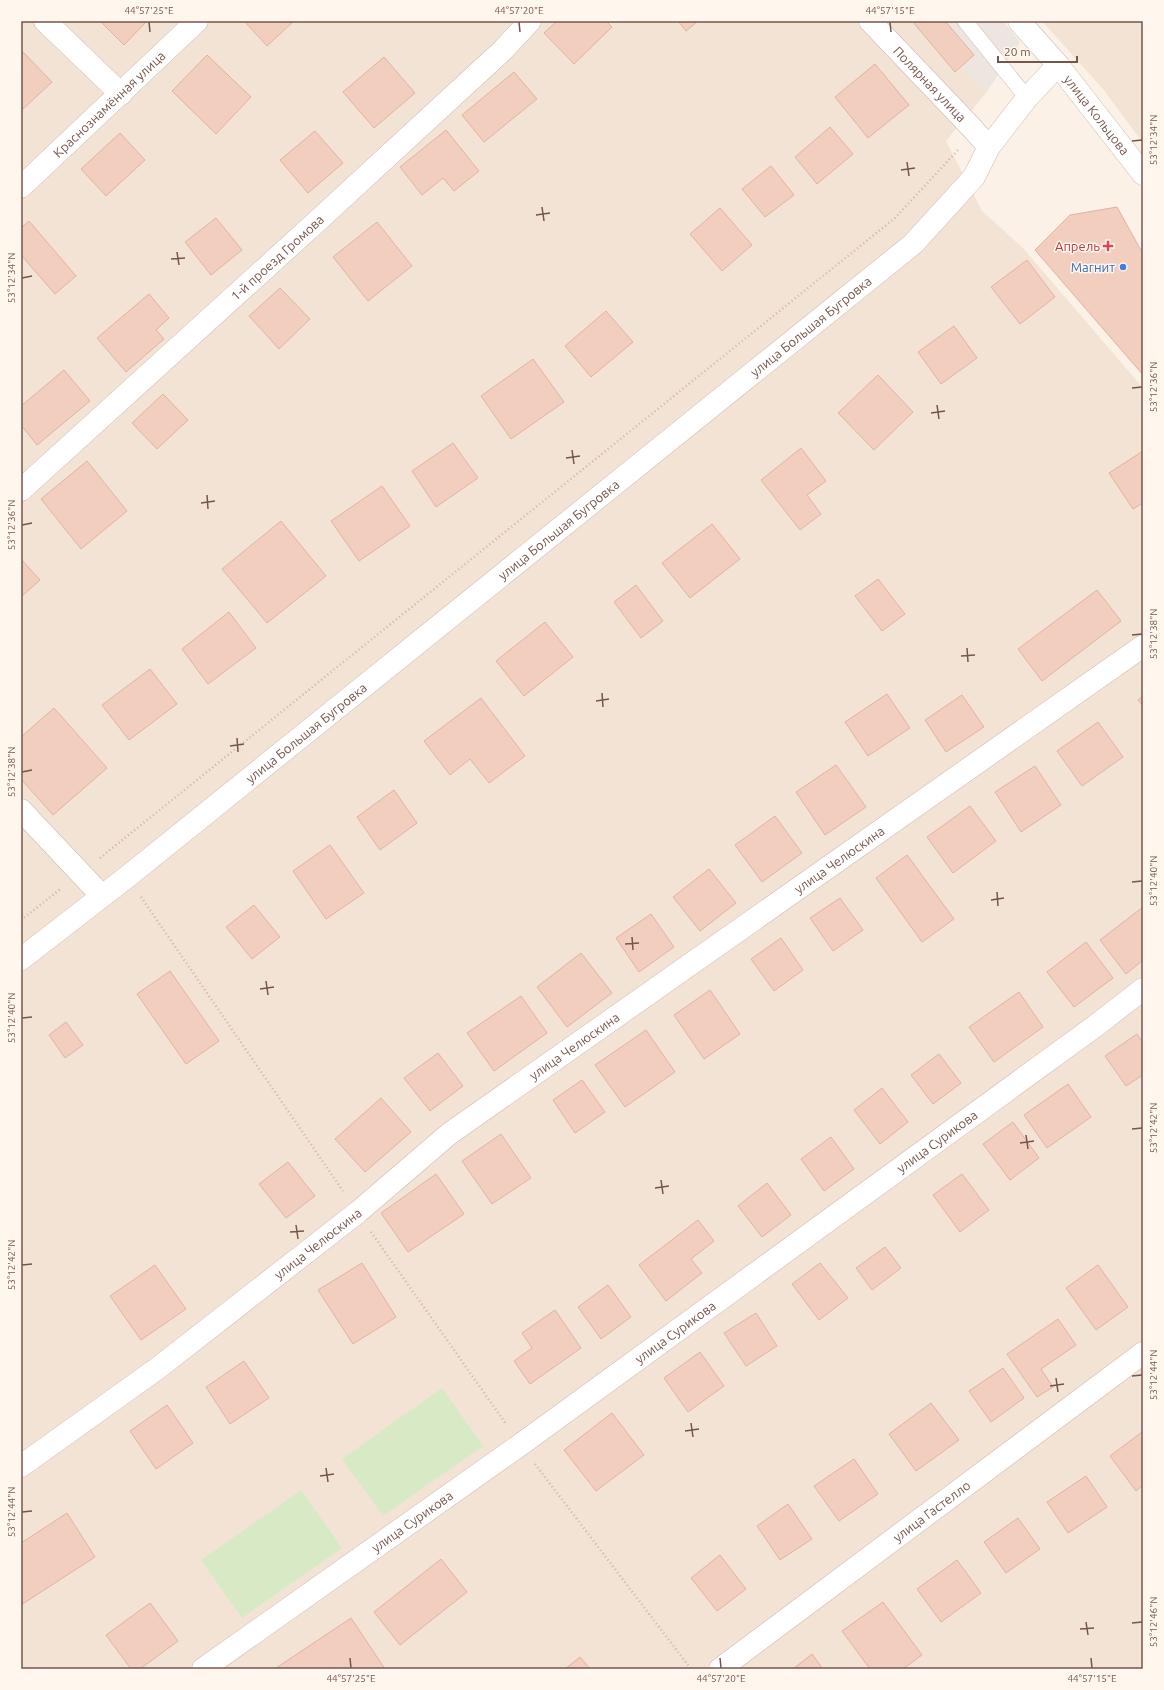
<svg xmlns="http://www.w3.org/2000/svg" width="1164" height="1690" font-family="Ubuntu,sans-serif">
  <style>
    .residential { fill: #f3e3d5 }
    .industrial { fill: #ece5e0 }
    .green { fill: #d7eac5 }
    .building { fill: #f1cebe; stroke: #e3b29f }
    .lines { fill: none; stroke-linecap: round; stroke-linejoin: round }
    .service-casing { stroke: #d0baaf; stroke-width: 16 }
    .minor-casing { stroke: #d0baaf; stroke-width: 23 }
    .tertiary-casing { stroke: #d0baaf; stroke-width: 23 }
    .path { stroke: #d6b1a1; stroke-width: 2.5; stroke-dasharray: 1 3; stroke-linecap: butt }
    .service { stroke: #fff; stroke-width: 15 }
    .minor { stroke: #fff; stroke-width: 22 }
    .tertiary { stroke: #fff; stroke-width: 22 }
    .ticks { fill: none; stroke: #75564b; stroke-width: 1.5 }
    .health-dot { fill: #e0444e; stroke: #fff6ed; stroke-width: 1.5 }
    .shop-dot { fill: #3f7fe0; stroke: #fff6ed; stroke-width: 1.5 }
    .labels { text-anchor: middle; stroke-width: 3; stroke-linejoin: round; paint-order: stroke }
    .street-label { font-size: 13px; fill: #75564b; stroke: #fff6ed }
    .health-label { font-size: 13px; fill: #be3a42; stroke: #fff6ed; text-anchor: end }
    .shop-label { font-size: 13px; fill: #366cbe; stroke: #fff6ed; text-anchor: end }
    .neatline { fill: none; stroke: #75564b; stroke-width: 1.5 }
    .ticks-label { font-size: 10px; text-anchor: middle; fill: #75564b }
  </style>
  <rect width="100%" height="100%" fill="#fcf1e6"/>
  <g class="residential">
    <polygon points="21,21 915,21 986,93 946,141 982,211 1022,247 1143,388 1143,1669 21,1669"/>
    <polygon points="1042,21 1143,21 1143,143 1103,89"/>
  </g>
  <polygon class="industrial" points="915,21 1003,21 1020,42 986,93"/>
  <g class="green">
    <polygon points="442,1388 483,1446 383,1516 342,1459"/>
    <polygon points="301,1490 342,1548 242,1618 201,1560"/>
  </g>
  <g class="building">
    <polygon points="100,21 147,21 124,45"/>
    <polygon points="247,21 294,21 267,46 245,22"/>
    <polygon points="557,21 606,21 612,27 574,64 544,33"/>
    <polygon points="678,21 698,21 686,31"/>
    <polygon points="912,21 945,21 974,55 955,72"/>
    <polygon points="22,51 52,82 23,109 21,108"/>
    <polygon points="207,55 251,97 216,134 172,91"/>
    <polygon points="384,57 415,93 374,128 343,92"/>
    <polygon points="875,64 909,105 868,138 835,97"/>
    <polygon points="514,72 537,99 484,142 462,115"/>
    <polygon points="830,127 853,154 817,184 795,157"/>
    <polygon points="446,130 479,171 454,191 443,178 422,195 400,167"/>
    <polygon points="315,131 343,163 308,193 280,160"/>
    <polygon points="120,133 145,160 106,196 81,169"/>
    <polygon points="771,166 794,195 765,217 742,189"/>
    <polygon points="1117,207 1143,254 1143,375 1035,250 1070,215"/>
    <polygon points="720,208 752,245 722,271 690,234"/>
    <polygon points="216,218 242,250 211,275 185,242"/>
    <polygon points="29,221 76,276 55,294 21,255 21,228"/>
    <polygon points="377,222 412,266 368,301 333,257"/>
    <polygon points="1027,260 1055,297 1020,324 991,287"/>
    <polygon points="280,288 310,319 279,349 249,316"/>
    <polygon points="149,294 169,318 156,330 164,339 126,372 97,338"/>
    <polygon points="606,311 633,342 591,377 565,346"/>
    <polygon points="954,326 977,358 941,384 918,352"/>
    <polygon points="533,359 564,402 511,439 481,396"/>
    <polygon points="64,370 90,401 37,445 21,425 21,406"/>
    <polygon points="878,375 913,412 874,450 838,413"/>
    <polygon points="163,394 188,420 157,449 132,423"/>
    <polygon points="453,443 478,478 436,507 412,471"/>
    <polygon points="801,448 826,481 807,495 821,514 800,530 761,480"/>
    <polygon points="1143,451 1143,503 1133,509 1109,473"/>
    <polygon points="87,461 127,511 81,549 41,499"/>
    <polygon points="382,486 410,526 359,561 331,521"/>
    <polygon points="281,521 326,576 267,623 222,569"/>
    <polygon points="712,524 740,559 690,598 662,563"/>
    <polygon points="21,559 40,580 21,597"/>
    <polygon points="878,579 905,614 882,631 855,596"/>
    <polygon points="636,585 663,621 641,638 614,602"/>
    <polygon points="1097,590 1121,621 1042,681 1018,649"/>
    <polygon points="229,612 256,648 208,684 182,649"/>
    <polygon points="545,622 573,657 524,696 496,661"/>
    <polygon points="150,669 177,704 129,740 102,705"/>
    <polygon points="887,694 910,728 868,756 845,722"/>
    <polygon points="962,695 984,727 946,752 925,720"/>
    <polygon points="1143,696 1143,706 1138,700"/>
    <polygon points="481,698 525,756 489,783 470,759 450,775 424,741"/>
    <polygon points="54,708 107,768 53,815 21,779 21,737"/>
    <polygon points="1098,722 1123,757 1082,786 1057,751"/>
    <polygon points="836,765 866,807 825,835 796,792"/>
    <polygon points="1035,766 1061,805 1021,832 995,792"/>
    <polygon points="394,790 417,823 380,850 357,817"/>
    <polygon points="970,806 996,841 953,873 927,837"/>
    <polygon points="775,816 802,853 762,882 735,845"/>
    <polygon points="330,845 364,893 326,919 293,871"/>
    <polygon points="907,855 954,919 922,942 876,878"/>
    <polygon points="709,869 736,903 700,931 673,897"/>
    <polygon points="840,898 863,930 833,951 810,918"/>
    <polygon points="254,905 280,937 252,959 226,927"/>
    <polygon points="1143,907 1143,960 1126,974 1100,940"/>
    <polygon points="651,914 674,947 639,972 616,938"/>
    <polygon points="781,938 803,970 774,991 751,959"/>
    <polygon points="1086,942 1113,978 1074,1007 1047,972"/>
    <polygon points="581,953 612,993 567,1027 537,987"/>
    <polygon points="170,971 219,1041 186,1064 137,994"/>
    <polygon points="710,990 740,1034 704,1059 674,1015"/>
    <polygon points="1019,992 1043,1027 994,1062 969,1027"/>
    <polygon points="521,996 547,1033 494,1071 467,1033"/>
    <polygon points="66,1022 83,1045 65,1058 49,1035"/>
    <polygon points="646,1030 675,1072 625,1107 595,1065"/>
    <polygon points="1137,1034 1143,1043 1143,1075 1126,1086 1105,1056"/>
    <polygon points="438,1053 463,1086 430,1111 404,1078"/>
    <polygon points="939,1054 961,1083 933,1104 911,1075"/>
    <polygon points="582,1080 605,1112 575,1133 553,1100"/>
    <polygon points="1068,1084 1091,1117 1047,1148 1024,1115"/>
    <polygon points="882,1088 908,1122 880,1144 854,1110"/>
    <polygon points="381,1098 411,1132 365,1172 335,1139"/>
    <polygon points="1013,1122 1039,1158 1010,1180 983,1144"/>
    <polygon points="501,1134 531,1178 492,1204 462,1161"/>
    <polygon points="831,1137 854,1169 824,1191 801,1159"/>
    <polygon points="288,1162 315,1196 286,1218 259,1184"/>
    <polygon points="436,1174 464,1214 408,1252 381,1213"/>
    <polygon points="962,1174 989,1210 960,1232 933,1195"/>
    <polygon points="767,1183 791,1215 762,1237 738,1206"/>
    <polygon points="698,1220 714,1241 691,1259 702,1273 666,1301 639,1265"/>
    <polygon points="885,1247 901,1268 872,1290 856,1268"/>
    <polygon points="362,1263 396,1317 353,1344 318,1290"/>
    <polygon points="820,1263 848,1298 819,1320 792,1284"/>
    <polygon points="155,1265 186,1309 141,1340 110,1296"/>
    <polygon points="1098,1265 1128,1307 1096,1330 1066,1288"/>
    <polygon points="608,1285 631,1317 601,1339 578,1307"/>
    <polygon points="555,1310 581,1348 530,1384 514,1361 532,1348 522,1333"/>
    <polygon points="756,1313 777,1346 746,1366 724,1333"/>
    <polygon points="1058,1319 1076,1345 1041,1369 1053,1387 1037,1397 1007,1354"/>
    <polygon points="700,1352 724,1386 688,1412 664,1378"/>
    <polygon points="244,1361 269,1398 230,1424 206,1387"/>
    <polygon points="1003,1368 1024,1398 991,1422 969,1391"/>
    <polygon points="931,1403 959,1440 916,1471 889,1434"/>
    <polygon points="167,1405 193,1443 156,1469 130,1431"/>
    <polygon points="612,1413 644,1455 596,1491 564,1450"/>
    <polygon points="1142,1432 1143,1434 1143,1485 1136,1491 1110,1456"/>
    <polygon points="854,1459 878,1494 839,1521 814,1486"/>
    <polygon points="1086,1476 1107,1507 1068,1533 1047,1502"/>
    <polygon points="788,1504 812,1539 780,1560 757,1526"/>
    <polygon points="67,1513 95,1557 21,1605 21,1543"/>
    <polygon points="1018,1518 1040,1549 1006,1573 984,1542"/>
    <polygon points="720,1555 746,1589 717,1611 691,1578"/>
    <polygon points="441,1559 467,1592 400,1645 374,1612"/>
    <polygon points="957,1560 981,1593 941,1622 917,1589"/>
    <polygon points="883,1602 922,1655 903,1669 870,1669 842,1631"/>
    <polygon points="150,1603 178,1641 140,1669 131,1669 106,1635"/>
    <polygon points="351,1618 385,1669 277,1669 276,1668"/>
    <polygon points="812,1654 823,1669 793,1669"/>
    <polygon points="580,1657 590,1669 565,1669"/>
  </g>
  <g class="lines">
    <g class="service-casing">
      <polyline id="service" points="965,21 1027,98"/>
    </g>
    <g class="minor-casing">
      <g id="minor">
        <polyline points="45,21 121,94"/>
        <path id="s1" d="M870 21 971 127 989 147"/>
        <path id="s2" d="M21 187 197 21"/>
        <path id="s3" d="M21 490 313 225 503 50 530 21"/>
        <polyline points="21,810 102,896"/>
        <path id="s4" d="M21 959 127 877 913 244 974 177 989 147 1027 98 1058 65"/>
        <path id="s5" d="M21 1466 158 1368 358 1212 449 1134 1143 646"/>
        <path id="s6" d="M203 1669 520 1445 1098 1024 1143 989"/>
        <path id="s7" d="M720 1669 1143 1353"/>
      </g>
    </g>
    <g class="tertiary-casing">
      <g id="tertiary">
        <path id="s8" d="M1019 21 1058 65 1143 174"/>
      </g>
    </g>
    <g class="path">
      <polyline points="100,858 895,218 958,150"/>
      <polyline points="141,897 343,1191"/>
      <polyline points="21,920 62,888"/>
      <polyline points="371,1232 506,1424"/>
      <polyline points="535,1464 691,1669"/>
    </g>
    <use href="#service" class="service"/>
    <use href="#minor" class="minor"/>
    <use href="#tertiary" class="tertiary"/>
  </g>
  <path class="ticks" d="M149 22 150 32M519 22 520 32M890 22 891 32M1132 141 1142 140M907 162 909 176M901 170 915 168M542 207 544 221M536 215 550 213M177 252 179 265M171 259 185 258M22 278 32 276M1132 388 1142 387M937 405 939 419M931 413 945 411M572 450 574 464M566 458 580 456M207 495 208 509M201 503 215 501M22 525 32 523M1132 635 1142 634M967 648 968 662M961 656 975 655M602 693 603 707M596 701 609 699M237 738 238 752M230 746 244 744M22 772 32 770M1132 882 1142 881M997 892 998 906M991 900 1004 898M632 937 633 950M625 944 639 943M266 981 268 995M260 989 274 987M22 1018 32 1017M1132 1129 1142 1128M1026 1135 1028 1149M1020 1143 1034 1141M661 1180 663 1194M655 1188 669 1186M296 1225 298 1239M290 1232 304 1231M22 1265 32 1264M1132 1376 1142 1375M1056 1378 1058 1392M1050 1386 1064 1384M691 1423 693 1437M685 1431 699 1429M326 1468 328 1482M320 1476 334 1474M22 1512 32 1511M1086 1622 1088 1635M1132 1623 1142 1622M1080 1629 1094 1628M350 1658 351 1668M720 1658 721 1668M1091 1658 1092 1668"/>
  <path class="health-dot" d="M1106 240h4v4h4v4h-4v4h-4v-4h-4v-4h4z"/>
  <circle class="shop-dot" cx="1123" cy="267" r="4"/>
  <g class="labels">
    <g class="street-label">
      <text dy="5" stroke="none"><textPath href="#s1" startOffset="87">Полярная улица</textPath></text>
      <text dy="5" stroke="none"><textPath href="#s2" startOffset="121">Краснознамённая улица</textPath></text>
      <text dy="5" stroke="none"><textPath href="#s8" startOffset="122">улица Кольцова</textPath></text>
      <text dy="5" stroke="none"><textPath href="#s3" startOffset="346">1-й проезд Громова</textPath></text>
      <text dy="5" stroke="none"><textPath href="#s4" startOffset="1012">улица Большая Бугровка</textPath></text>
      <text dy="5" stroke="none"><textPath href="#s4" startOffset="688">улица Большая Бугровка</textPath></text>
      <text dy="5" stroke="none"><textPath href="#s4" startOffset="364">улица Большая Бугровка</textPath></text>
      <text dy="5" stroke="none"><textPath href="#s5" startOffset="1019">улица Челюскина</textPath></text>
      <text dy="5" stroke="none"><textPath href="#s5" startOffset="695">улица Челюскина</textPath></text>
      <text dy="5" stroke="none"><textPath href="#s6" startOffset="904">улица Сурикова</textPath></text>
      <text dy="5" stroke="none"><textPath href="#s5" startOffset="371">улица Челюскина</textPath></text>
      <text dy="5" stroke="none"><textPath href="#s6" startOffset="580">улица Сурикова</textPath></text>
      <text dy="5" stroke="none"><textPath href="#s7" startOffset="264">улица Гастелло</textPath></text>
      <text dy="5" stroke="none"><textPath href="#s6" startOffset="256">улица Сурикова</textPath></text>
    </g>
    <g class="health-label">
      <text x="1100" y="251">Апрель</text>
    </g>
    <g class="shop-label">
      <text x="1115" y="272">Магнит</text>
    </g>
  </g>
  <rect width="1164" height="1690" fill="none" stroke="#fff6ed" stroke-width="44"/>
  <path d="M998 56v6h79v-6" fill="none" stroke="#75564b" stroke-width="2"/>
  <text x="1004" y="56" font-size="12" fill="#75564b" stroke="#fff6ed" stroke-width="3" paint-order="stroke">20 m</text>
  <rect x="22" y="22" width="1120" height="1646" class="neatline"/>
  <g class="ticks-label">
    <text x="149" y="14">44°57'25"E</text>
    <text x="519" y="14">44°57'20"E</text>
    <text x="890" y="14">44°57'15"E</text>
    <text transform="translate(1153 140) rotate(-90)" y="4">53°12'34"N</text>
    <text transform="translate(11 278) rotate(-90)" y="4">53°12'34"N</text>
    <text transform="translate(1153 387) rotate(-90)" y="4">53°12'36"N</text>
    <text transform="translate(11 525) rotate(-90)" y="4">53°12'36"N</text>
    <text transform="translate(1153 634) rotate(-90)" y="4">53°12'38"N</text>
    <text transform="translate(11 772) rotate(-90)" y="4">53°12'38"N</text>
    <text transform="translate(1153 881) rotate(-90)" y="4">53°12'40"N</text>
    <text transform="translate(11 1018) rotate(-90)" y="4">53°12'40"N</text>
    <text transform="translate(1153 1128) rotate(-90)" y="4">53°12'42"N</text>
    <text transform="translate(11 1265) rotate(-90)" y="4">53°12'42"N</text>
    <text transform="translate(1153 1375) rotate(-90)" y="4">53°12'44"N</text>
    <text transform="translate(11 1512) rotate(-90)" y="4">53°12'44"N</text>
    <text transform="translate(1153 1622) rotate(-90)" y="4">53°12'46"N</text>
    <text x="351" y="1682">44°57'25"E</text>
    <text x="721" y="1682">44°57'20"E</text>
    <text x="1092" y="1682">44°57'15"E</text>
  </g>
</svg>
